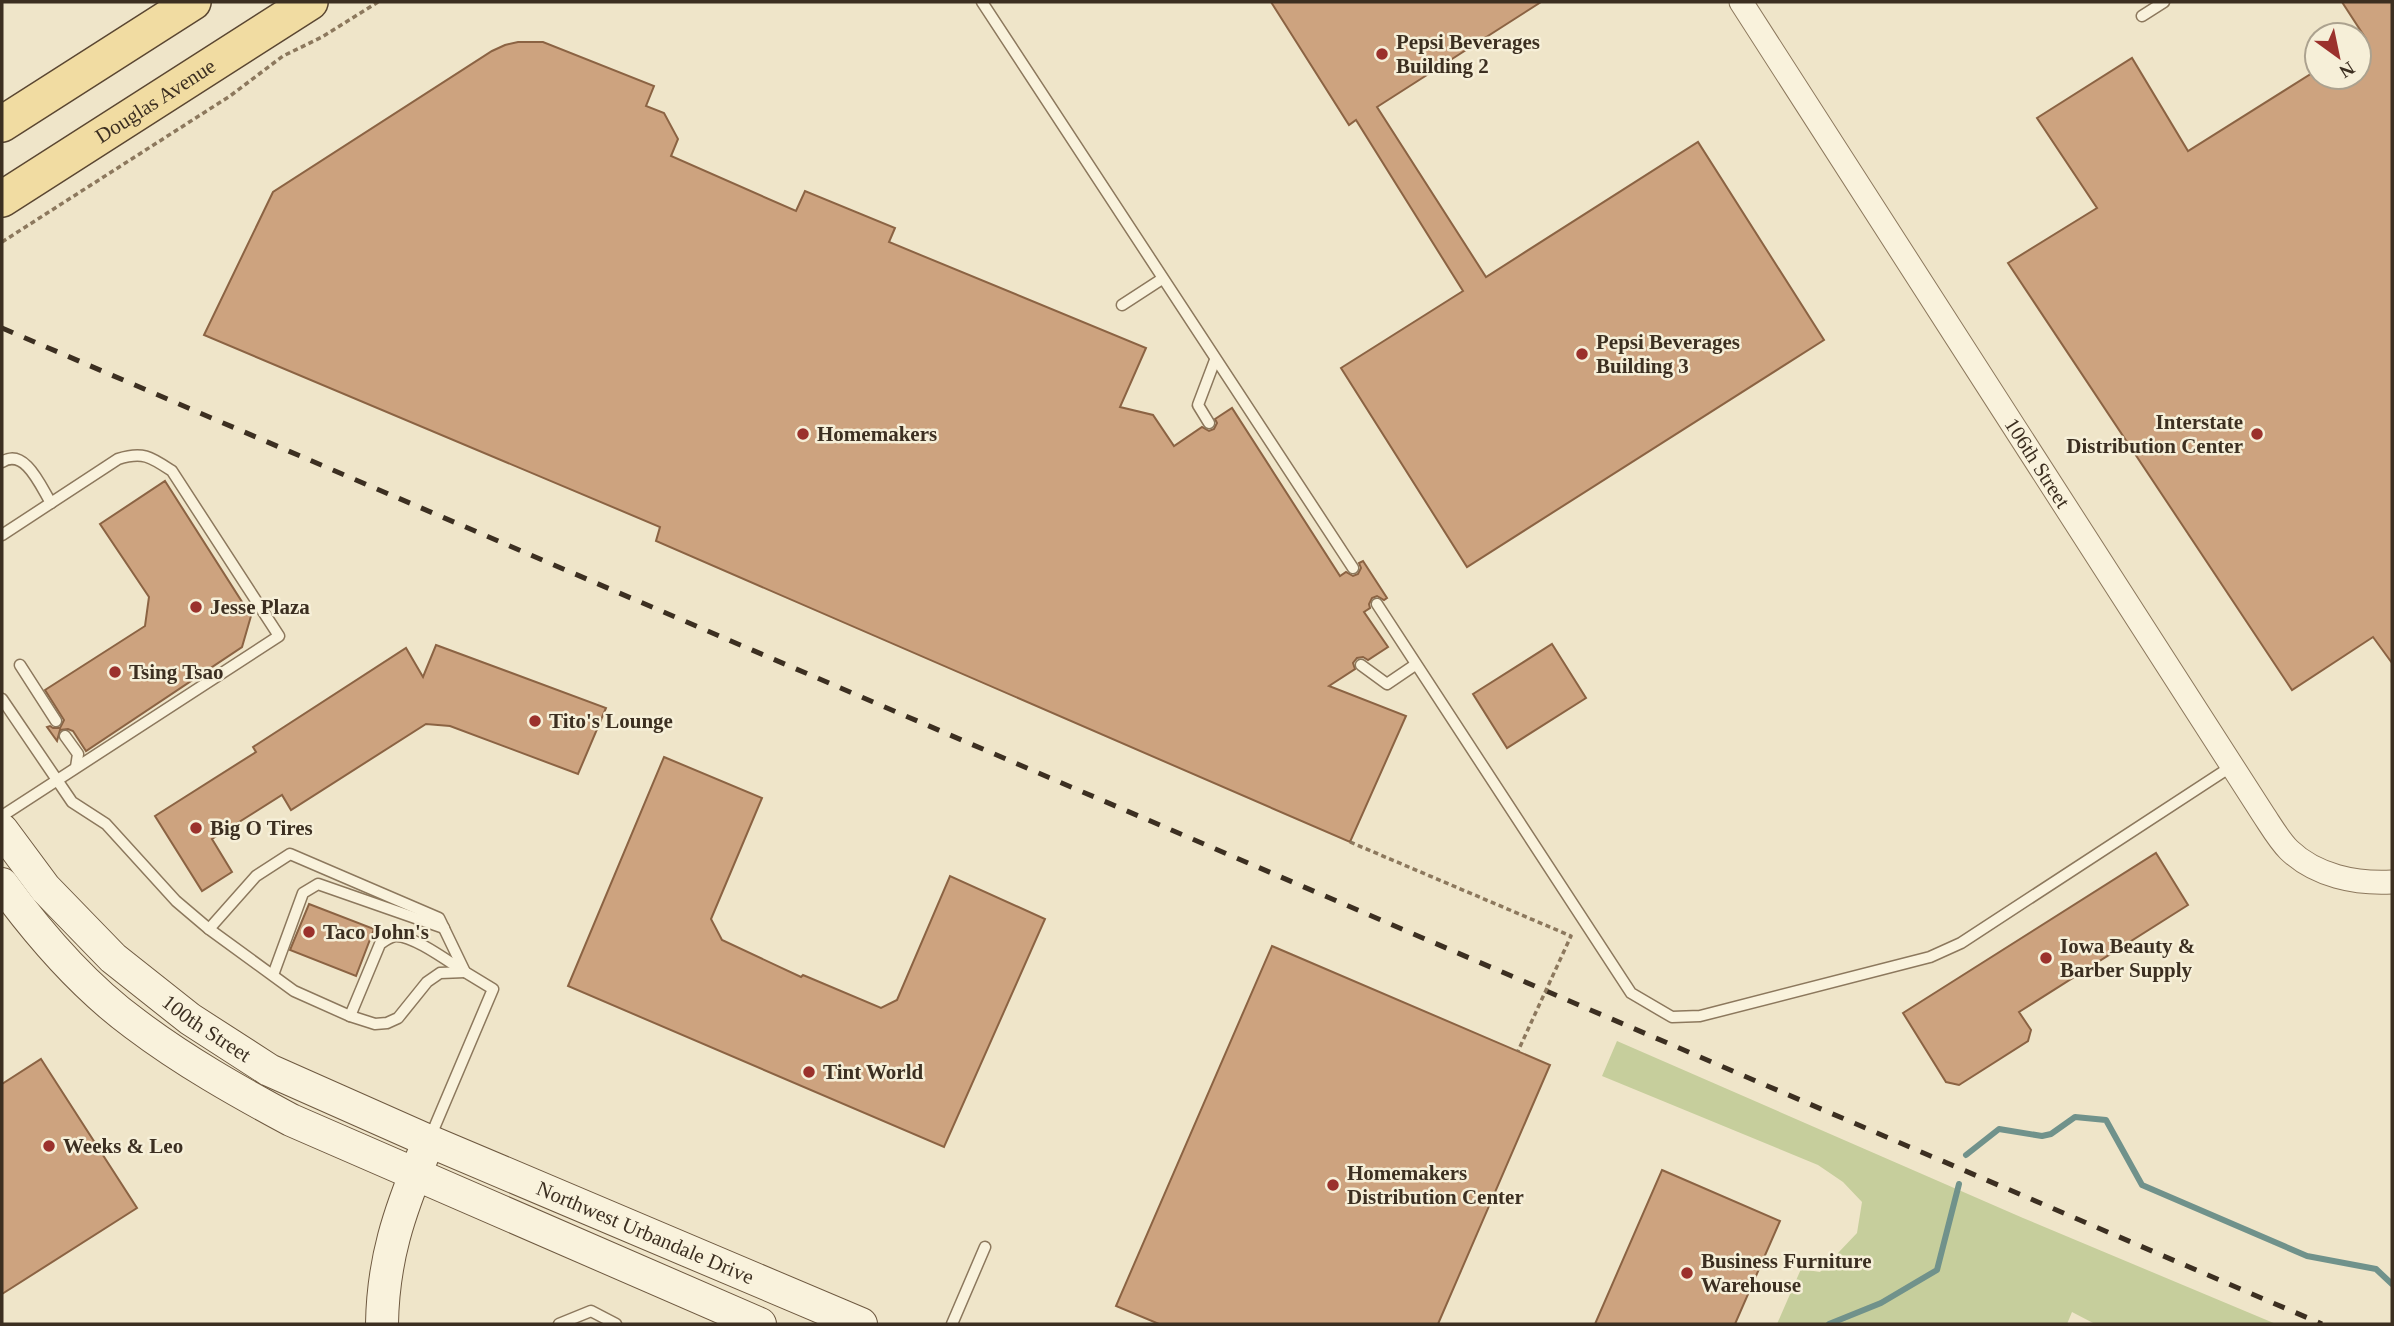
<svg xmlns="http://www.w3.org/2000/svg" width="2394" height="1326" font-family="Georgia,serif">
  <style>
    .green { fill: #c6ce9c }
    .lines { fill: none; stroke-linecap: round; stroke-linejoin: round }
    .stream { stroke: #70928b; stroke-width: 6 }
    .building { fill: #cda37f; stroke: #8b6343; stroke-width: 2 }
    .lane-casing { stroke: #8c785d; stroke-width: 13 }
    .street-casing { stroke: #8c785d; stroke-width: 25 }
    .secondary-casing { stroke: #6e5940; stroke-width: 34 }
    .primary-casing { stroke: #5a4631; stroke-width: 38 }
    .path { stroke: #8c785d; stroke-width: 3.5; stroke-dasharray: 5 3.5; stroke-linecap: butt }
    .lane { stroke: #f9f2dc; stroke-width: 10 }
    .street { stroke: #f9f2dc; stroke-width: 23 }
    .secondary { stroke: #f9f2dc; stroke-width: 32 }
    .primary { stroke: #f1dca2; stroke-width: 35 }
    .rail { stroke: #3c2f21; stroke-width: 5; stroke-dasharray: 12 12; stroke-linecap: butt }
    .path-bridge { stroke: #8c785d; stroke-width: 3.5; stroke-dasharray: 5 3.5; stroke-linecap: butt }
    .poi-dot { fill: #9b312c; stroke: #f6efd8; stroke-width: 2.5 }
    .labels { text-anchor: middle; stroke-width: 5; stroke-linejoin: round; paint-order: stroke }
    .poi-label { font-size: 21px; font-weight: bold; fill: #3c2f21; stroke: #f6efd8; text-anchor: start }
    .street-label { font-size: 21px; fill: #3c2f21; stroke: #f6efd8 }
  </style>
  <rect width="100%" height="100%" fill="#efe5c9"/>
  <polygon class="green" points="1617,1041 2023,1218 2276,1324 2095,1324 2072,1312 2067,1324 1777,1324 1801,1269 1820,1272 1857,1233 1862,1202 1843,1182 1818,1165 1602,1076"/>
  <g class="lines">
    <g class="stream">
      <polyline points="1966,1155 1999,1129 2042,1136 2051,1134 2075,1117 2106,1120 2142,1185 2307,1256 2376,1269 2392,1284"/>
      <polyline points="1829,1324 1881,1303 1937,1270 1959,1184"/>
    </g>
  </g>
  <g class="building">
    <polygon points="1271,2 1541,2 1377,107 1486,277 1698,142 1824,340 1467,567 1341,368 1463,291 1356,120 1349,125"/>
    <polygon points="2342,2 2392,2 2392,663 2373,637 2292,690 2008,263 2097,208 2037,118 2132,58 2188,151 2317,70 2317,77 2359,77 2359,43 2366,39"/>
    <polygon points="518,42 543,42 654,86 646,106 664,113 678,139 671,156 796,211 805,191 895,228 889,242 1146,348 1120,407 1153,415 1174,446 1202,427 1209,431 1214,429 1217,423 1215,419 1232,408 1340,576 1346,572 1353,576 1358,574 1361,568 1359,563 1363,561 1387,598 1384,600 1377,596 1372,598 1369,604 1370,608 1364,612 1388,647 1368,660 1363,657 1357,658 1353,663 1355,669 1329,686 1406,716 1350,842 656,541 660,527 204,335 273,192 492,51 505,45"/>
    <polygon points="165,481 251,616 242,647 86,751 73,731 68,729 60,730 57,741 47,727 50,726 53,728 60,728 64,720 45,690 145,626 149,597 100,524"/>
    <polygon points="1552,644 1586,698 1507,748 1473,694"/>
    <polygon points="436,645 606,708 578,774 450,726 426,724 291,810 282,795 212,839 232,872 202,891 155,816 256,752 253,747 406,648 423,677"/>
    <polygon points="664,757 762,798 711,919 722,940 801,977 803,975 881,1008 897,1000 950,876 1045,919 944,1147 568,986"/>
    <polygon points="2156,853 2188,905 2019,1012 2031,1030 2028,1041 1959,1085 1946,1082 1903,1013"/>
    <polygon points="309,904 374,929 356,976 290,950"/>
    <polygon points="1272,946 1550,1065 1438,1324 1159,1324 1116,1306"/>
    <polygon points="41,1059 137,1208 2,1294 2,1084"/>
    <polygon points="1662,1170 1780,1221 1735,1324 1595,1324"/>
  </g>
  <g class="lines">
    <g class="lane-casing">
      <g id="lane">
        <polyline points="982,2 1353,568"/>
        <polyline points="2142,16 2164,2"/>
        <polyline points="1122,305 1162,279"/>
        <polyline points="1209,423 1198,405 1215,360"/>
        <path d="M2 462C25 447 41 487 51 503"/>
        <path d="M2 535 118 459C143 451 151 457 172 471L279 636 2 816"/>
        <polyline points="1377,604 1631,993 1672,1017 1700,1016 1930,957 1961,943 2232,766"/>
        <polyline points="20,665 56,721"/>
        <polyline points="1361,665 1387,684 1415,665"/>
        <polyline points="2,699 72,802 106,824 176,901 209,929 294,991 350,1016 375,1024 387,1023 398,1018 427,982 440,973 465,972"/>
        <polyline points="65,736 78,754 76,767"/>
        <polyline points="209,929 256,876 290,854 439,918 465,972 493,989 429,1140"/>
        <polyline points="273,975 303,893 318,884 444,928"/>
        <path d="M350 1016 380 944C384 941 389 937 395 936 413 935 449 962 465 972"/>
        <polyline points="559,1324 591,1311 616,1324"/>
        <polyline points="952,1324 985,1247"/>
      </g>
    </g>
    <g class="street-casing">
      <g id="street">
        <path id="s1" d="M1741 2 2263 814C2271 826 2279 840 2289 850 2316 876 2356 884 2392 882"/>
      </g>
    </g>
    <g class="secondary-casing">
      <g id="secondary">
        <path id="s2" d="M2 830 45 888 113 958 190 1019 269 1070 429 1141 861 1324"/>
        <path d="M2 884C40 936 83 986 135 1024 184 1061 237 1091 291 1120L760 1324"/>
        <path d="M382 1324C383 1260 399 1213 423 1155"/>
      </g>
    </g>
    <g class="primary-casing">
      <g id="primary">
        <polyline points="2,124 193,2"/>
        <path id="s3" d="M2 199 310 2"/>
      </g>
    </g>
    <polyline class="path" points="2,242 230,96 283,56 322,37 378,2"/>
    <use href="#lane" class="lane"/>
    <use href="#street" class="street"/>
    <use href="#secondary" class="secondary"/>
    <use href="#primary" class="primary"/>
    <polyline class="rail" points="2,328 2322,1324"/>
    <polyline class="path-bridge" points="1350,842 1571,936 1518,1051"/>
  </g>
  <g class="poi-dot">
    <circle cx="1382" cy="54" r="7"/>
    <circle cx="1582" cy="354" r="7"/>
    <circle cx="803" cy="434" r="7"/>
    <circle cx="2257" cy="434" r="7"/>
    <circle cx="196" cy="607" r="7"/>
    <circle cx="115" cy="672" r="7"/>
    <circle cx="535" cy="721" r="7"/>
    <circle cx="196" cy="828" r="7"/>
    <circle cx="309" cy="932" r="7"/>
    <circle cx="2046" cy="958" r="7"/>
    <circle cx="809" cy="1072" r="7"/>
    <circle cx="49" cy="1146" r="7"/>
    <circle cx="1333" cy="1185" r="7"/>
    <circle cx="1687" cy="1273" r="7"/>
  </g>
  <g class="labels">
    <g class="poi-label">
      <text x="1396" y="49">Pepsi Beverages<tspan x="1396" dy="24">Building 2</tspan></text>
      <text x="1596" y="349">Pepsi Beverages<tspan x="1596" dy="24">Building 3</tspan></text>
      <text x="2243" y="429" text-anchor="end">Interstate<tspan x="2243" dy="24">Distribution Center</tspan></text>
      <text x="817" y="441">Homemakers</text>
      <text x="210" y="614">Jesse Plaza</text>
      <text x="129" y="679">Tsing Tsao</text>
      <text x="549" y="728">Tito's Lounge</text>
      <text x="210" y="835">Big O Tires</text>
      <text x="323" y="939">Taco John's</text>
      <text x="2060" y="953">Iowa Beauty &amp;<tspan x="2060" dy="24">Barber Supply</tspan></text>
      <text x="823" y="1079">Tint World</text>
      <text x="63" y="1153">Weeks &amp; Leo</text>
      <text x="1347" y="1180">Homemakers<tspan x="1347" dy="24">Distribution Center</tspan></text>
      <text x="1701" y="1268">Business Furniture<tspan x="1701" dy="24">Warehouse</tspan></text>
    </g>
    <g class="street-label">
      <text dy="7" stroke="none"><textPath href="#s3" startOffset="182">Douglas Avenue</textPath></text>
      <text dy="7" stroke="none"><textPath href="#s1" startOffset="548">106th Street</textPath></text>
      <text dy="7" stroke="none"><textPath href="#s2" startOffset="287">100th Street</textPath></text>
      <text dy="7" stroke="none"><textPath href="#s2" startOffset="772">Northwest Urbandale Drive</textPath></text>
    </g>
  </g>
  <rect width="2394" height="1326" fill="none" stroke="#3c2f21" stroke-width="7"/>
  <g transform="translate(2338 56) rotate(147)"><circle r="33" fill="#f6efd8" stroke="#aca28f" stroke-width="2"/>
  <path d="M0-5L12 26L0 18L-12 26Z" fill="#9b312c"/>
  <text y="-10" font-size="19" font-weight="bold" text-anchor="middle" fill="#3c2f21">N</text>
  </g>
</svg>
